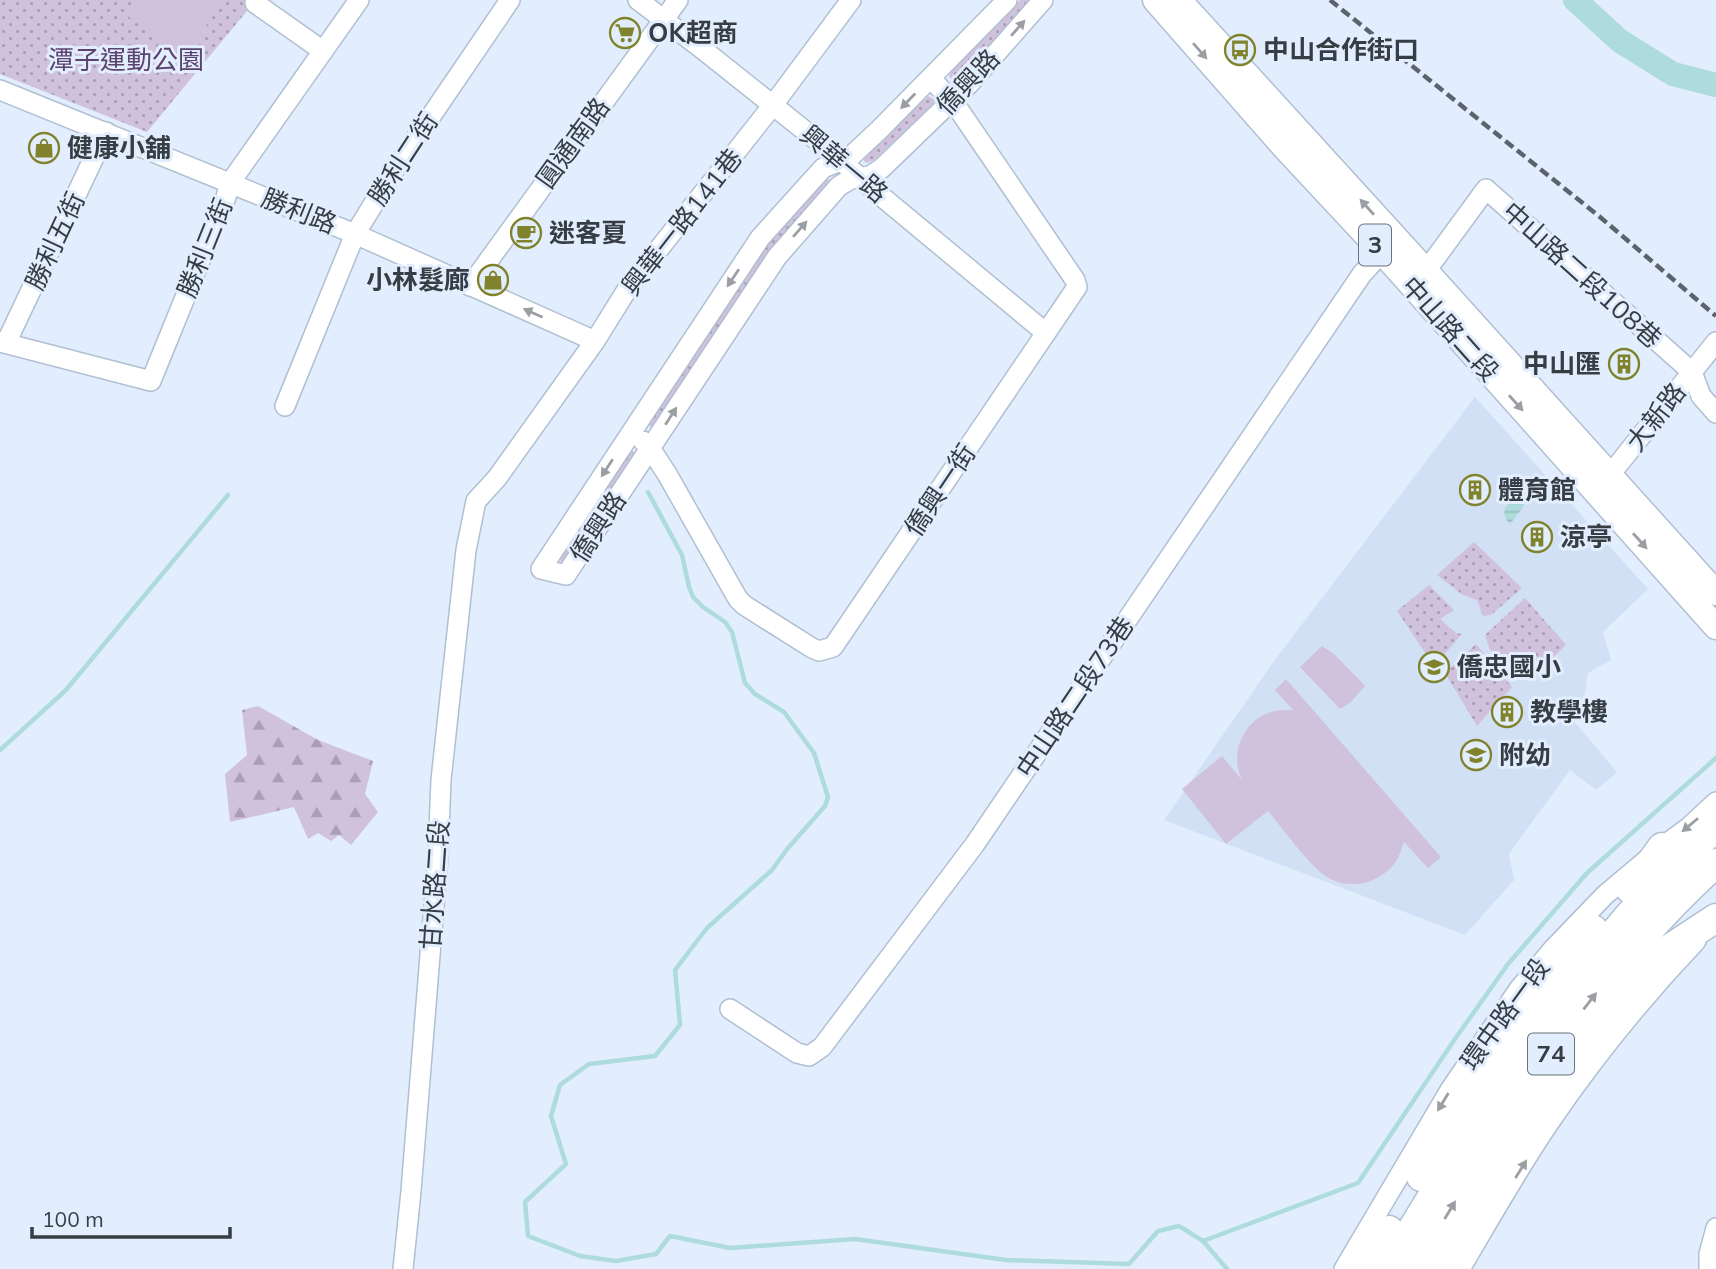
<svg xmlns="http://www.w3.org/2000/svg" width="1716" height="1269" font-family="Mulish,'Noto Sans TC',sans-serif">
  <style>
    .built { fill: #d1e0f4 }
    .green { fill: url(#green-dots) }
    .forest { fill: url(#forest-firs) }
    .pitch { fill: #d0c1dd }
    .water { fill: url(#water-rules) }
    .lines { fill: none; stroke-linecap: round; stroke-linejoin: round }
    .stream { stroke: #aedbdb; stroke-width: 4.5 }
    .river { stroke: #aedbdb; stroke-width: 24 }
    .minor-casing { stroke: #b0bfd1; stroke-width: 22 }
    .major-casing { stroke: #b0bfd1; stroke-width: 27 }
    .highway-casing { stroke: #b0bfd1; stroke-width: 31 }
    .minor { stroke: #fff; stroke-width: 19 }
    .major { stroke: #fff; stroke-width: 24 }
    .highway { stroke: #fff; stroke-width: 28 }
    .rail { stroke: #5c636c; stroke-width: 4.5; stroke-dasharray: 10 5; stroke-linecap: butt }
    .oneway { fill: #9b9ea2 }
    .labels { text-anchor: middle; stroke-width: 6; stroke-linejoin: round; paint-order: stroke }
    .shield { fill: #e2eefd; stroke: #6a727c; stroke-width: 2 }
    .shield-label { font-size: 24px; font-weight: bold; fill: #373d44 }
    .poi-label { font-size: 26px; font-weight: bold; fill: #373d44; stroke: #e2eefd; text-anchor: start }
    .park-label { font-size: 26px; fill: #5c436f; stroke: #e2eefd }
    .street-label { font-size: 26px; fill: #373d44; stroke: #e2eefd }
  </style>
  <defs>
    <pattern id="green-dots" width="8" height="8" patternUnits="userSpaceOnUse" patternTransform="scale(1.75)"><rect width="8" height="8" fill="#d0c1dd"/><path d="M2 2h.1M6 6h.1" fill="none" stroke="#aa9eb5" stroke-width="1.8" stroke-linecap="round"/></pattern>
    <pattern id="forest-firs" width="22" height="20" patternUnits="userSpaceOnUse" patternTransform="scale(1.75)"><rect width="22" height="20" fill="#d0c1dd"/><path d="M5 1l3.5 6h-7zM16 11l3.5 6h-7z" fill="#aa9eb5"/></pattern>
    <pattern id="water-rules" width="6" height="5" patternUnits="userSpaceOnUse" patternTransform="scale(1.75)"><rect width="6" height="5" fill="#aedbdb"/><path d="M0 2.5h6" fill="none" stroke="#96bdbd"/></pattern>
  </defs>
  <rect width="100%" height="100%" fill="#e2eefd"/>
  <polygon class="built" points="1475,397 1648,589 1603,632 1611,660 1588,673 1583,707 1572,719 1617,772 1596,790 1570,770 1509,854 1514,880 1465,935 1164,820 1274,661"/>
  <g class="green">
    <polygon points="0,0 256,0 147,132 0,74"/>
    <polygon points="1020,0 1030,0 962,77 956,81 949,77 951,71"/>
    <polygon points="928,96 934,99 934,102 932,105 874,160 866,163 864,161 864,157"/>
    <polygon points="827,179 830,180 831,183 654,427 650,427 649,421 767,244"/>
    <polygon points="632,451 636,455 563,563 561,562 558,558 629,452"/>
    <polygon points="1474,542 1522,588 1491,615 1483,616 1477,600 1463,595 1437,575"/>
    <polygon points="1429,585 1454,610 1440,619 1456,633 1462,634 1434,666 1397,611"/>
    <polygon points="1525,598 1566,645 1536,674 1490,650 1485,635"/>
    <polygon points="1476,644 1512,687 1477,726 1445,673"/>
  </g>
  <polygon class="forest" points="258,706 318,740 373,761 365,794 378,812 351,845 339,835 331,841 318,833 308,839 294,807 230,822 225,774 247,755 242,710"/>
  <g class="pitch">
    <polygon points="135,0 225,0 183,57 125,14"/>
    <polygon points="1322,646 1334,654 1365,686 1351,702 1340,709 1300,667"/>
    <path d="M1286 679 1441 857 1428 868 1404 842C1402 847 1400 853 1398 858 1381 887 1341 893 1318 870 1299 852 1284 830 1268 811L1226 844 1182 789 1222 756 1242 780C1230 756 1241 726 1265 714 1274 710 1283 710 1293 710L1275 690Z"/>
  </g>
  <path class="water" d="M1516 501 1524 504 1521 510 1510 524C1500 515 1504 503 1516 501Z"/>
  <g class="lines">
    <g class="stream">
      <polyline points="648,492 682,555 689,587 693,597 703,607 725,622 732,632 745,683 755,694 784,712 814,753 828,797 825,806 788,848 772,870 707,928 675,970 680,1025 655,1056 589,1064 560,1085 551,1116 566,1164 525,1202 528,1236 580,1256 616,1261 656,1254 670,1236 730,1248 855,1239 1006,1260 1129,1264 1158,1231 1179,1226 1203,1241 1227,1269"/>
      <polyline points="0,750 66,690 228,495"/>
      <polyline points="1203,1241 1358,1183 1455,1039 1508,964 1587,873 1716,758"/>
    </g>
    <polyline class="river" points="1575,0 1620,41 1673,74 1716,85"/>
    <g class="minor-casing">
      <g id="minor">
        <polyline points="638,0 701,48 829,150 875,191 1046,333"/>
        <polyline points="1007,0 879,130 849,158 823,168 760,238 541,569 566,575 777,257 839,186 851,179 870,176 882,168 970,83 1043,0"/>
        <polyline points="255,3 323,51"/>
        <polyline points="0,90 355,234 595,341"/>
        <polyline points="1426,271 1486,189 1692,372 1701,396 1716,413"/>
        <polyline points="470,286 678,0"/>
        <polyline points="0,342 151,381 226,197 230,183 359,0"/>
        <polyline points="6,343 106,132"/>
        <polyline points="285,406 355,234 395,169 510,0"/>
        <polyline points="643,441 650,448 667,474 738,599 744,605 812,648 819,651 833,647 1077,287 1075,280 959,110 931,78"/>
        <polyline points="1600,485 1609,476 1716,342"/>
        <polyline points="730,1009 797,1053 809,1056 822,1047 975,844 1362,274 1382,252"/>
        <polyline points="403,1269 411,1191 438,856 441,780 466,550 476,501 497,478 595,341 628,288 773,105 851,0"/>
        <polyline points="1344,1269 1450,1090 1519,989 1554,948 1605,895 1662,847 1688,828 1716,802"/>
        <path d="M1460 1269C1489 1220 1517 1170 1549 1123 1593 1058 1642 998 1696 941"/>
        <polyline points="1709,1269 1709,1254 1716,1228"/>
      </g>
    </g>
    <g class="major-casing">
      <g id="major">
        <polyline points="1155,0 1285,148 1382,252 1716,627"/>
        <polyline points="1179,0 1426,271 1716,593"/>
      </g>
    </g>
    <g class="highway-casing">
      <g id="highway">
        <polyline points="1630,889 1639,879 1662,847"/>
        <polyline points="1421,1177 1469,1097 1542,993 1593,929"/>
        <polyline points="1366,1269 1389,1230"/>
        <path d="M1388 1269C1449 1168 1508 1070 1580 976 1621 923 1664 871 1716 828"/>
        <path d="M1415 1269C1500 1124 1590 977 1716 863"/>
        <polyline points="1439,1269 1533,1113 1621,993 1666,951 1716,918"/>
      </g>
    </g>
    <use href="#minor" class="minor"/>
    <use href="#major" class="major"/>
    <use href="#highway" class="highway"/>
    <polyline class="rail" points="1330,0 1600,217 1716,316"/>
  </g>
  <defs><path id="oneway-solid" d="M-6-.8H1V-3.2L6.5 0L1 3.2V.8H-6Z" transform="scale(1.75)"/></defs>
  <g class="oneway">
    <use href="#oneway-solid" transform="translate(1018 28) rotate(-49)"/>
    <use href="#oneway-solid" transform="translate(1200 51) rotate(49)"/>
    <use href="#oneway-solid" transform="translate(908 101) rotate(134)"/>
    <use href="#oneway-solid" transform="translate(1367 207) rotate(-132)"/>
    <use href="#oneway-solid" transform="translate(800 229) rotate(-49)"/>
    <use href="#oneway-solid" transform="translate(733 278) rotate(124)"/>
    <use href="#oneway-solid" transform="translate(533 313) rotate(-156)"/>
    <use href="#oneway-solid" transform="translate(1516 403) rotate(48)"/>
    <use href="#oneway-solid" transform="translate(671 416) rotate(-57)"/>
    <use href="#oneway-solid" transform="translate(607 468) rotate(123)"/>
    <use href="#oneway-solid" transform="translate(1640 541) rotate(48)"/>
    <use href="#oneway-solid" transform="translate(1690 825) rotate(140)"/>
    <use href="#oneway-solid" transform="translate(1590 1001) rotate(-52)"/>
    <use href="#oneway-solid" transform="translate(1443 1102) rotate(121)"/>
    <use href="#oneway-solid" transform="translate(1521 1169) rotate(-58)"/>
    <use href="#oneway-solid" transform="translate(1450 1210) rotate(-59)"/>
  </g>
  <defs>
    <g id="supermarket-ring" transform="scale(1.575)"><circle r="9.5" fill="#e2eefd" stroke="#80822c" stroke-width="1.5"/><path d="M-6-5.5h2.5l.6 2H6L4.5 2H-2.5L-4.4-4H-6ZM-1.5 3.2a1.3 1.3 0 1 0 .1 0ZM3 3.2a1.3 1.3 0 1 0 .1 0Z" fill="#80822c"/></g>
    <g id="bus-ring" transform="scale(1.575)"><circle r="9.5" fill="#e2eefd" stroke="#80822c" stroke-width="1.5"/><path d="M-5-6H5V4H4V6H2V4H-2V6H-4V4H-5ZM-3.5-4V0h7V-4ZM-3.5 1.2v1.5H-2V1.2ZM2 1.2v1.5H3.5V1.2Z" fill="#80822c"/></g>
    <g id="shop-ring" transform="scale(1.575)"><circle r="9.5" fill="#e2eefd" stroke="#80822c" stroke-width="1.5"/><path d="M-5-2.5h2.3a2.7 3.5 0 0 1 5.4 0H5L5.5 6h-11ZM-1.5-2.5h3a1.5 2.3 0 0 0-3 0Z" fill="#80822c"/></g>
    <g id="cafe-ring" transform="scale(1.575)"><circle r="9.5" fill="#e2eefd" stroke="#80822c" stroke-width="1.5"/><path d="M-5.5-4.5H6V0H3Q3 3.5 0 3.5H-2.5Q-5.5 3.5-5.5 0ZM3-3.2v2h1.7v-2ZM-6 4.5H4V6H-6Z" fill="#80822c"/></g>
    <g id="building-ring" transform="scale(1.575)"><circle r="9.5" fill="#e2eefd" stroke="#80822c" stroke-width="1.5"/><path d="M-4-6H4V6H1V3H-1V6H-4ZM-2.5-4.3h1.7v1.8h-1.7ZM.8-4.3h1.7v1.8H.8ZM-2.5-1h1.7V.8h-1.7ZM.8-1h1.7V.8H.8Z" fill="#80822c"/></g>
    <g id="school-ring" transform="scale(1.575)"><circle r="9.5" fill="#e2eefd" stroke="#80822c" stroke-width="1.5"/><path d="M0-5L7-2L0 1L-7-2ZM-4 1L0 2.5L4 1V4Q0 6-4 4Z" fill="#80822c"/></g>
  </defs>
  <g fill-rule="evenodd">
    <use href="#supermarket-ring" x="625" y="33"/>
    <use href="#bus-ring" x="1240" y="50"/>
    <use href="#shop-ring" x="44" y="148"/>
    <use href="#cafe-ring" x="526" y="233"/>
    <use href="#shop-ring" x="493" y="280"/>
    <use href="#building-ring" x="1624" y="364"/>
    <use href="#building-ring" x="1475" y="490"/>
    <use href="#building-ring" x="1537" y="537"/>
    <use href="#school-ring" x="1434" y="667"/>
    <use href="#building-ring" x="1507" y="712"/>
    <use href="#school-ring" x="1476" y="755"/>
  </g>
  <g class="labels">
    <g class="shield">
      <rect x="1359" y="224.5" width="32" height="41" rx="5"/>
      <rect x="1528" y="1033.5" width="46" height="41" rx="5"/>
    </g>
    <g class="shield-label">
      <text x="1375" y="253">3</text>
      <text x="1551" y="1062">74</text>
    </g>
    <g class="poi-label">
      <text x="648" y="42">OK超商</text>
      <text x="1263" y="59">中山合作街口</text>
      <text x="67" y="157">健康小舖</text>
      <text x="549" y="242">迷客夏</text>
      <text x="470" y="289" text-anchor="end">小林髮廊</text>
      <text x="1601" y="373" text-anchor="end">中山匯</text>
      <text x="1498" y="499">體育館</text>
      <text x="1560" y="546">涼亭</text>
      <text x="1457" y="676">僑忠國小</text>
      <text x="1530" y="721">教學樓</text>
      <text x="1499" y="764">附幼</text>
    </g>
    <g class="park-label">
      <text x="126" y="69">潭子運動公園</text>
    </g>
    <g class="street-label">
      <text transform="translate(968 82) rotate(-47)" y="9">僑興路</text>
      <text transform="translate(573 143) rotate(-54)" y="9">圓通南路</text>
      <text transform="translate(403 159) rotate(-57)" y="9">勝利二街</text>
      <text transform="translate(844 164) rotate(40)" y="9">興華一路</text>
      <text transform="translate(299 211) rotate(22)" y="9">勝利路</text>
      <text transform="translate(682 222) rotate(-52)" y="9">興華一路141巷</text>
      <text transform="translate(55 241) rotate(-65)" y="9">勝利五街</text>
      <text transform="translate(205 248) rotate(-68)" y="9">勝利三街</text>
      <text transform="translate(1582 275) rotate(42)" y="9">中山路二段108巷</text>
      <text transform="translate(1450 329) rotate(48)" y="9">中山路二段</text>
      <text transform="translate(1656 417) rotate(-52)" y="9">大新路</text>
      <text transform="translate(940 490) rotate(-56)" y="9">僑興一街</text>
      <text transform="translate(598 527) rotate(-57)" y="9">僑興路</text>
      <text transform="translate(1075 697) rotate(-56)" y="9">中山路二段73巷</text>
      <text transform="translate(435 885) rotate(-86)" y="9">甘水路二段</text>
      <text transform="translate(1505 1014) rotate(-54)" y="9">環中路一段</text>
    </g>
  </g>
  <path d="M32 1227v10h198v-10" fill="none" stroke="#373d44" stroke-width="3.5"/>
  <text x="42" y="1227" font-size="21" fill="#373d44" stroke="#e2eefd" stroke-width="5" paint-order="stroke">100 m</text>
</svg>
